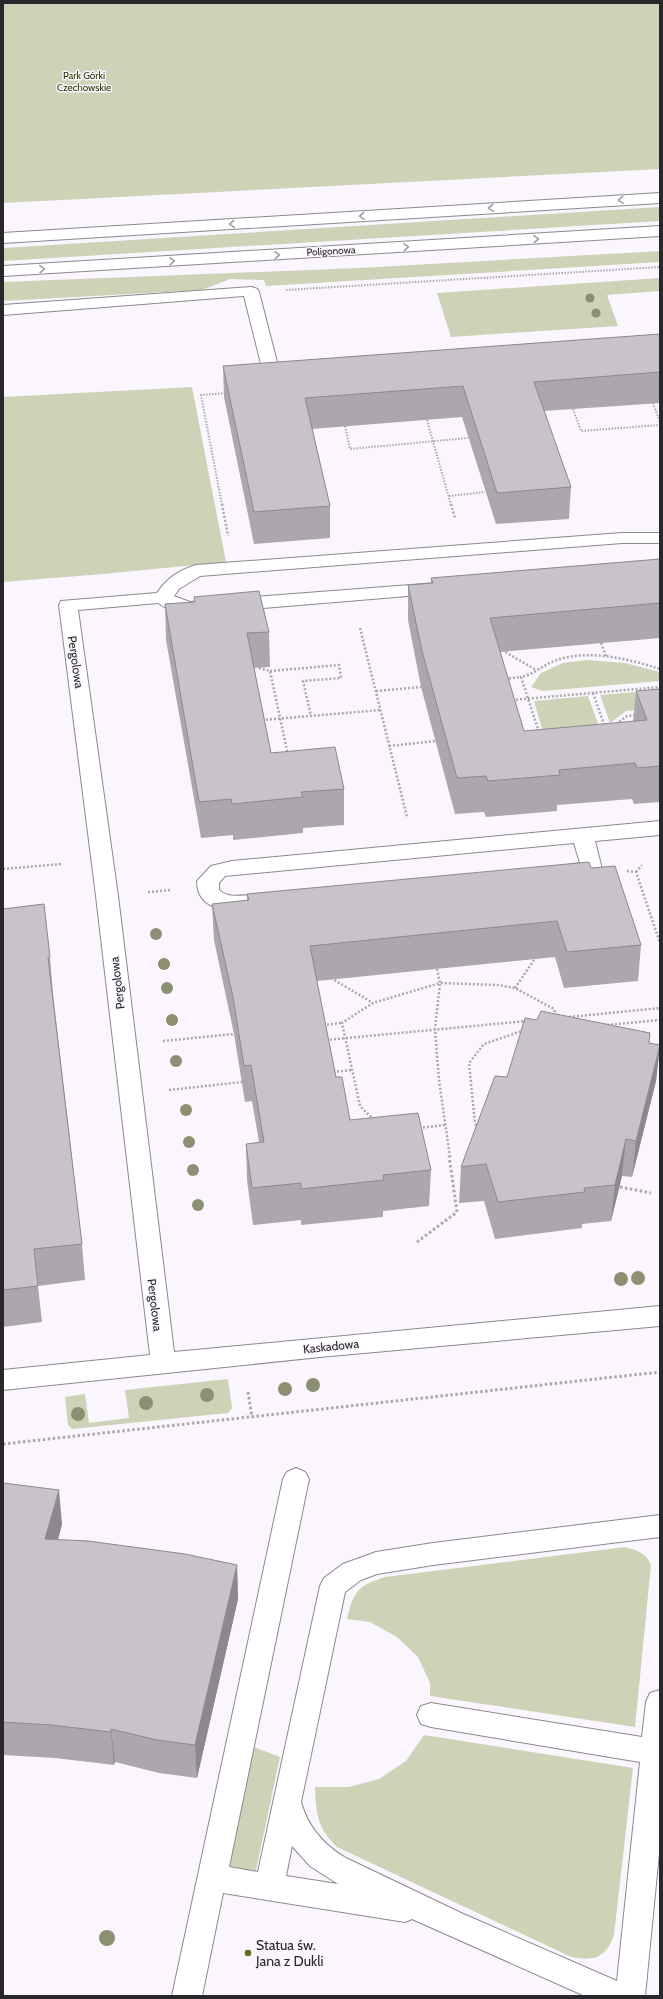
<svg xmlns="http://www.w3.org/2000/svg" width="663" height="1999" viewBox="0 0 663 1999" font-family="Cabin,sans-serif">
<rect width="100%" height="100%" fill="#fbf6fe"/>
<path fill="#ccd3b6" d="M 3,3 L 660,3 L 660,169 L 3,203 Z
M 660,207 L 660,221 L 3,261 L 3,248 Z
M 660,251 L 660,262 L 266,286 L 264,280 L 230,279 L 202,290 L 3,301 L 3,282 L 359,268 Z
M 660,278 L 660,291 L 607,295 L 618,326 L 451,337 L 437,293 Z
M 192,387 L 226,562 L 103,574 L 3,582 L 3,397 Z
M 587,660 L 625,663 L 660,672 L 660,681 L 543,691 L 531,687 L 541,673 L 563,663 Z
M 635,692 L 640,704 L 660,708 L 626,711 L 610,723 L 600,695 Z
M 588,696 L 600,729 L 562,739 L 542,729 L 534,701 Z
M 228,1379 L 232,1408 L 228,1413 L 72,1429 L 68,1425 L 65,1397 L 85,1394 L 89,1423 L 129,1418 L 125,1390 Z
M 625,1547 C 637,1550 646,1553 651,1565 L 635,1727 L 430,1696 L 430,1683 L 418,1657 L 397,1637 L 370,1622 L 347,1619 C 354,1590 358,1586 385,1577 Z
M 424,1735 L 633,1768 L 614,1935 C 606,1959 592,1962 569,1956 L 337,1847 C 317,1828 316,1813 315,1787 L 349,1787 L 379,1779 L 406,1761 Z
M 246,1744 L 280,1757 L 255,1875 L 221,1869 Z"/>
<g fill="none" stroke-linecap="round" stroke-linejoin="round">
<g stroke="#8d8790" stroke-width="2">
<path id="service" d="M 251,287 L 257,289 L 259,292 L 279,370 L 292,371 L 294,375 L 292,379 L 272,381 L 266,380 L 264,376 L 243,292 L 245,289 Z
M 437,583 L 444,585 L 446,589 L 444,593 L 190,614 C 178,612 161,609 154,598 L 156,594 L 163,592 L 190,602 Z
M 660,821 L 660,835 L 595,841 L 602,869 L 599,874 C 586,877 570,881 557,877 L 554,872 L 557,867 L 580,863 L 574,843 L 225,876 L 219,883 L 219,890 C 231,901 248,892 262,896 L 266,901 L 262,906 C 239,913 197,915 197,881 L 211,866 L 232,861 Z"/>
</g>
<g stroke="#8d8790" stroke-width="2">
<path id="pedestrian" d="M 296,1468 L 305,1472 L 309,1479 L 229,1867 L 258,1872 L 320,1586 L 324,1578 L 343,1564 L 376,1552 L 433,1543 L 660,1515 L 660,1537 L 433,1565 L 377,1574 L 361,1580 L 345,1592 L 301,1802 C 308,1827 324,1845 346,1858 L 461,1913 L 617,1981 L 640,1762 L 431,1727 L 421,1724 L 417,1715 L 421,1706 L 431,1703 L 642,1737 L 646,1702 L 650,1693 L 660,1690 L 660,1843 L 645,1996 L 585,1996 L 412,1919 L 405,1922 L 223,1893 L 202,1996 L 172,1996 L 283,1479 L 287,1472 ZM 292,1846 L 310,1866 L 338,1884 L 286,1876 Z"/>
</g>
<g stroke="#8d8790" stroke-width="2">
<path id="minor" d="M 251,287 L 257,289 L 259,292 L 257,295 L 3,315 L 3,305 Z
M 622,533 L 660,533 L 660,543 L 622,543 L 200,576 L 179,589 L 170,602 L 78,610 L 118,896 L 174,1352 L 660,1306 L 660,1326 L 320,1357 L 3,1390 L 3,1370 L 150,1355 L 96,896 L 59,605 L 61,601 L 157,593 C 166,579 179,570 196,565 Z"/>
</g>
<g stroke="#8d8790" stroke-width="2">
<path id="secondary" d="M 660,193 L 660,203 L 3,243 L 3,233 Z
M 660,226 L 660,236 L 3,276 L 3,266 Z"/>
</g>
<path stroke="#aba7ad" stroke-width="2" stroke-dasharray="1.5 1.5" stroke-linecap="butt" d="M 286,290 L 660,267
M 653,403 L 660,422
M 573,409 L 581,431 L 660,425
M 427,420 L 451,505
M 345,426 L 350,449 L 468,438
M 449,496 L 485,492
M 222,505 L 201,395 L 226,393"/>
<path stroke="#aba7ad" stroke-width="2.5" stroke-dasharray="2 2" stroke-linecap="butt" d="M 222,504 L 228,536
M 451,504 L 455,518
M 360,628 L 407,817
M 601,643 L 607,658
M 502,650 L 536,670
M 259,668 L 270,671 L 288,755
M 270,671 L 339,665 L 341,678 L 303,681 L 311,716
M 505,679 L 521,677
M 376,691 L 421,687
M 593,693 L 605,727
M 512,700 L 660,687
M 262,720 L 381,710
M 616,724 L 627,716 L 636,715
M 539,732 L 521,677 C 535,674 544,664 557,660 C 589,649 629,659 660,669
M 389,746 L 436,741
M 3,869 L 62,864
M 627,871 L 636,872 L 660,943
M 636,872 L 642,865
M 148,892 L 171,890
M 331,978 L 373,1003
M 515,988 L 536,957
M 569,1017 L 660,1008
M 323,1025 L 342,1023
M 607,1025 L 660,1020
M 326,1040 L 526,1021
M 163,1041 L 234,1034
M 333,1072 L 352,1070
M 169,1090 L 242,1082
M 374,1120 L 360,1106 L 342,1023 L 373,1003 L 440,983 L 437,969
M 419,1128 L 446,1125
M 478,1129 L 475,1123 L 469,1063 L 484,1044 L 522,1031
M 450,1157 L 439,1080 L 435,1029 L 440,983 L 498,985 L 515,988 L 554,1009 L 557,1017"/>
<path stroke="#aba7ad" stroke-width="3" stroke-dasharray="2.5 2.5" stroke-linecap="butt" d="M 620,1187 L 651,1193
M 417,1242 L 457,1212 L 449,1156
M 248,1392 L 252,1417
M 3,1444 L 660,1372"/>
<use href="#service" fill="#fff" fill-rule="evenodd"/>
<use href="#pedestrian" fill="#fff" fill-rule="evenodd"/>
<use href="#minor" fill="#fff" fill-rule="evenodd"/>
<use href="#secondary" fill="#fff" fill-rule="evenodd"/>
</g>
<g fill="#8c8f72">
<circle cx="590" cy="298" r="4.5"/>
<circle cx="596" cy="313" r="4.5"/>
<circle cx="156" cy="934" r="6"/>
<circle cx="164" cy="964" r="6"/>
<circle cx="167" cy="988" r="6"/>
<circle cx="172" cy="1020" r="6"/>
<circle cx="176" cy="1061" r="6"/>
<circle cx="186" cy="1110" r="6"/>
<circle cx="189" cy="1142" r="6"/>
<circle cx="193" cy="1170" r="6"/>
<circle cx="198" cy="1205" r="6"/>
<circle cx="638" cy="1278" r="7"/>
<circle cx="621" cy="1279" r="7"/>
<circle cx="313" cy="1385" r="7"/>
<circle cx="285" cy="1389" r="7"/>
<circle cx="207" cy="1395" r="7"/>
<circle cx="146" cy="1403" r="7"/>
<circle cx="78" cy="1414" r="7"/>
<circle cx="107" cy="1938" r="8"/>
</g>
<path fill="#aca7af" d="M 660,334 L 660,403 L 544,411 L 571,487 L 569,519 L 496,524 L 462,417 L 312,429 L 330,506 L 330,538 L 254,544 L 224,397 L 223,366 Z
M 660,559 L 660,638 L 500,652 L 524,731 L 633,722 L 636,691 L 660,689 L 660,802 L 634,804 L 632,799 L 557,805 L 557,811 L 486,817 L 484,812 L 455,814 L 421,687 L 408,620 L 408,585 L 431,583 L 431,578 Z
M 194,597 L 269,632 L 270,667 L 254,668 L 271,753 L 344,789 L 344,825 L 303,828 L 303,833 L 233,840 L 233,835 L 201,838 L 166,640 L 165,604 L 194,602 Z
M 591,868 L 641,945 L 638,981 L 564,988 L 555,957 L 317,981 L 336,1077 L 350,1120 L 431,1170 L 429,1206 L 383,1211 L 383,1217 L 301,1225 L 301,1220 L 253,1225 L 247,1180 L 246,1144 L 259,1142 L 252,1101 L 245,1102 L 234,1034 L 214,940 L 212,904 L 247,901 L 247,894 Z
M 3,909 L 50,957 L 53,994 L 82,1244 L 85,1280 L 38,1286 L 42,1322 L 3,1327 Z
M 537,1020 L 650,1033 L 649,1043 L 660,1045 L 656,1081 L 632,1177 L 622,1176 L 611,1221 L 582,1224 L 582,1228 L 495,1239 L 484,1201 L 459,1203 L 461,1167 L 507,1077 Z
M 3,1483 L 62,1524 L 58,1540 L 237,1565 L 238,1599 L 197,1778 L 159,1773 L 115,1762 L 114,1765 L 55,1758 L 3,1755 Z"/>
<path fill="#8c888e" d="M 660,1045 L 656,1081 L 632,1177 L 636,1141 Z
M 626,1139 L 622,1176 L 611,1221 L 615,1185 Z
M 59,1490 L 62,1524 L 49,1573 L 45,1539 Z
M 237,1565 L 238,1599 L 197,1778 L 195,1745 Z
M 111,1729 L 115,1762 L 114,1765 L 111,1732 Z"/>
<path fill="#c8c2cb" stroke="#8c888e" d="M 660,334 L 660,372 L 534,382 L 571,487 L 497,493 L 463,386 L 305,398 L 330,506 L 254,512 L 223,366 Z
M 660,559 L 660,603 L 490,618 L 524,731 L 647,720 L 636,691 L 660,689 L 660,766 L 637,768 L 635,763 L 559,770 L 560,775 L 488,781 L 486,776 L 457,778 L 422,651 L 408,585 L 433,583 L 431,578 Z
M 259,591 L 269,632 L 247,633 L 271,753 L 335,747 L 344,789 L 301,792 L 303,797 L 232,804 L 231,799 L 199,802 L 165,604 L 195,602 L 194,597 Z
M 589,862 L 591,868 L 615,866 L 641,945 L 567,952 L 557,921 L 310,946 L 336,1077 L 342,1077 L 350,1120 L 418,1113 L 431,1170 L 383,1175 L 384,1180 L 301,1189 L 301,1183 L 252,1188 L 246,1144 L 264,1142 L 251,1065 L 244,1066 L 233,997 L 212,904 L 249,900 L 247,894 Z
M 44,904 L 50,957 L 48,958 L 82,1244 L 34,1249 L 38,1286 L 3,1290 L 3,909 Z
M 541,1011 L 650,1033 L 649,1043 L 660,1045 L 636,1141 L 626,1139 L 615,1185 L 584,1188 L 585,1192 L 498,1202 L 486,1164 L 461,1167 L 495,1076 L 507,1077 L 525,1018 L 537,1020 Z
M 3,1483 L 59,1490 L 45,1539 L 88,1541 L 185,1554 L 237,1565 L 195,1745 L 157,1740 L 111,1729 L 111,1732 L 51,1725 L 3,1722 Z"/>
<defs><path id="oneway-chevron" d="M-2-3.5L2.5 0L-2 3.5" fill="none" stroke-width="1.6" stroke-linecap="round" stroke-linejoin="round"/></defs>
<g stroke="#9f9ea0">
<use href="#oneway-chevron" transform="translate(621 200) rotate(176)"/>
<use href="#oneway-chevron" transform="translate(491 208) rotate(176)"/>
<use href="#oneway-chevron" transform="translate(362 216) rotate(176)"/>
<use href="#oneway-chevron" transform="translate(232 224) rotate(177)"/>
<use href="#oneway-chevron" transform="translate(536 239) rotate(-3)"/>
<use href="#oneway-chevron" transform="translate(406 247) rotate(-3)"/>
<use href="#oneway-chevron" transform="translate(277 255) rotate(-3)"/>
<use href="#oneway-chevron" transform="translate(172 261) rotate(-4)"/>
<use href="#oneway-chevron" transform="translate(42 269) rotate(-4)"/>
</g>
<circle fill="#606e19" stroke="#fbf6fe" stroke-width="1.5" cx="248" cy="1953" r="4"/>
<g text-anchor="middle" dominant-baseline="central" stroke-width="3" stroke-linejoin="round" paint-order="stroke">
<g font-size="10" fill="#313a00" stroke="#fbf6fe">
<text x="84" y="75">Park Górki<tspan x="84" dy="12">Czechowskie</tspan></text>
</g>
<g font-size="10" fill="#29272b" stroke="#fbf6fe">
<text transform="translate(331 251) rotate(-3)">Poligonowa</text>
</g>
<g font-size="12" fill="#29272b" stroke="#fbf6fe">
<text transform="translate(76 662) rotate(82)">Pergolowa</text>
<text transform="translate(117 983) rotate(-97)">Pergolowa</text>
<text transform="translate(155 1305) rotate(83)">Pergolowa</text>
<text transform="translate(331 1346) rotate(-6)">Kaskadowa</text>
</g>
<g font-size="14" fill="#29272b" stroke="#fbf6fe" text-anchor="start">
<text x="256" y="1945">Statua św.<tspan x="256" dy="16">Jana z Dukli</tspan></text>
</g>
</g>
<rect width="663" height="1999" fill="none" stroke="#29272b" stroke-width="8"/>
</svg>
